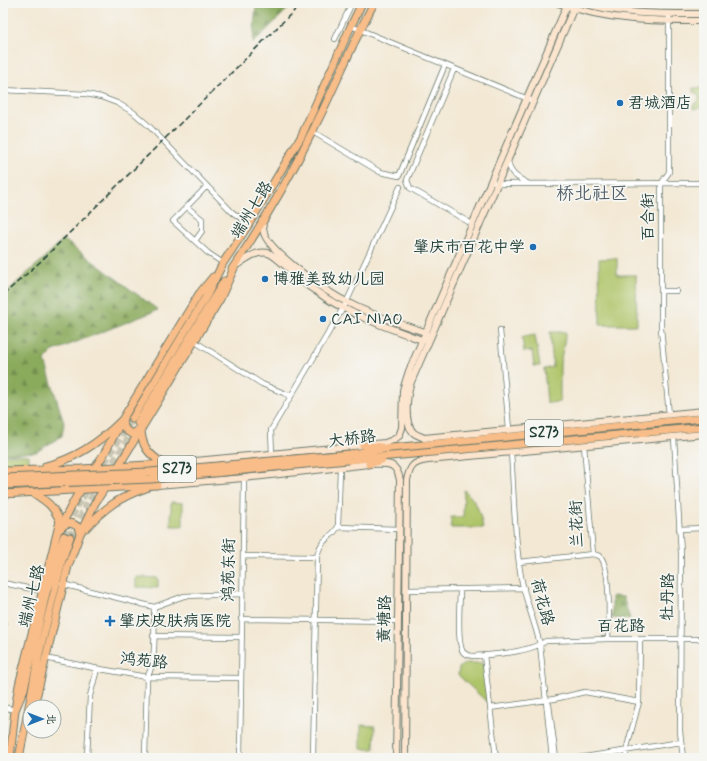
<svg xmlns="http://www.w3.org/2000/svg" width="707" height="761" viewBox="0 0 707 761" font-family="Mynerve,'LXGW WenKai TC',sans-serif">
<defs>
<pattern id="forest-firs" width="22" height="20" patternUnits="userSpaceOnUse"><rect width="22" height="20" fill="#8aaa5c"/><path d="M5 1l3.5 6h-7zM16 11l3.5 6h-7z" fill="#708c4d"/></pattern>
</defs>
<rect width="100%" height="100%" fill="#f6f6f2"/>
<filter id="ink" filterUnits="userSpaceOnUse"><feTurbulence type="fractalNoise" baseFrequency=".025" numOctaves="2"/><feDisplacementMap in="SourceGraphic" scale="8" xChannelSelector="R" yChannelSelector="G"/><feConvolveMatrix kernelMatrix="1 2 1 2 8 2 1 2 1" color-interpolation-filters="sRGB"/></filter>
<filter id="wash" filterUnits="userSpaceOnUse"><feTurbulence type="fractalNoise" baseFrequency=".012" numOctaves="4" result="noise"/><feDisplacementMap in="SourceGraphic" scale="16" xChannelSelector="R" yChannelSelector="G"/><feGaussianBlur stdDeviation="0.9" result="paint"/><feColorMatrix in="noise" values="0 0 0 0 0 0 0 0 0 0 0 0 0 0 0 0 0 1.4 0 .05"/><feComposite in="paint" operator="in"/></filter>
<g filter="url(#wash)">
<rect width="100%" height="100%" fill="#f3e8d4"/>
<path fill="#aec468" stroke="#66804e" d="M 693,88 L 703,88 L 703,108 L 693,109 L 693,105 L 697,103 L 699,99 L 698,94 L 693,92 Z
M 617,258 L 617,275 L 636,275 L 637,325 L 600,325 L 599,259 Z
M 550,332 L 566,332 L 560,364 L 560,402 L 547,403 L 544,369 L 553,367 Z
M 535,335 L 540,366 L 534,366 L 532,351 L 524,352 L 522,337 Z
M 3,455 L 29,455 L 29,463 L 3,464 Z
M 464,490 C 477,501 480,512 483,528 L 451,528 L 451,517 L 463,517 Z
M 171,502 L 183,503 L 183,526 L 171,526 Z
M 136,577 L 158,578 L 158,588 L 136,587 Z
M 465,663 L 483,663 L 488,703 L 458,675 L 459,668 Z
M 361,725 L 375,726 L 374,749 L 361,749 Z"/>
<path fill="url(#forest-firs)" stroke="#547448" d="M 256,3 L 294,3 L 253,43 Z
M 63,239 L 158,310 L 51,352 L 45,361 L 64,423 L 62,436 L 36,452 L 3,454 L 3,295 L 40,262 Z
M 612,596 L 623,597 L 630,619 L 612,618 Z"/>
</g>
<g filter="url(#ink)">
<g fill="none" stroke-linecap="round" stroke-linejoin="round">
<path stroke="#c9c6b4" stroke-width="7" stroke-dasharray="7 3.5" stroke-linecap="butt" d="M 108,471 L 138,423
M 64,536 L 77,506 L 132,419
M 70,537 L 88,503 L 99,485"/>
<g stroke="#69796c" stroke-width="6">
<path id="street" d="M 351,26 L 533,101
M 335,39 L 352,3
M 454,69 L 407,180 L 410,188 L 472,224
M 3,90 L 86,94 L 101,97 L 117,103 L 133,112 L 149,126 L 232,212 L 249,224
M 313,132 L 380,172 L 399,176 L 445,65
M 508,160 C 509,173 516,177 527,183
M 491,181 L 497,184 L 704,183
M 207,186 L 173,221 L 208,253 L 223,263
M 187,207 L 202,219 L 202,231 L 195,241
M 661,291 L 676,291
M 500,330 L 509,429
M 194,341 L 262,384 L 291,396
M 669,415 L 661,328 L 661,184 L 669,172 L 669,14
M 674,437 L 681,553 L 680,731 L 683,758
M 584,445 L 593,554
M 511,452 C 514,494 514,536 521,577 C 525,600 535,622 540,645 L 552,758
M 272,454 L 271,430 L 346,303 L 400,187
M 338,527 L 399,529
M 679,529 L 704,528
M 243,556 L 317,557
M 519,562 L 593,554 L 600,556 C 611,568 609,622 608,639
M 3,583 L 42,591
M 62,584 L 154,607 L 184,596 L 242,594
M 406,590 L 524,588
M 460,590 C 460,602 456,646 464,653 C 467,655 470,656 473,656 C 494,655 529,652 546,641 L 608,639 L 704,639
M 241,619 L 398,621
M 3,623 L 4,624 L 3,628
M 153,636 L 241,637
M 484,655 L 496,758
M 45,658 L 94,668 L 147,677 L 241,678
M 546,700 L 549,705 L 556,758
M 3,707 L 15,710
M 490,708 L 554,699 L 585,692 L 639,702
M 87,758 L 90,696 L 97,669
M 145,758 L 147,677 C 157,663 154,625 154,607
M 240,758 L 244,478
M 313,758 L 317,557 C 321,537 330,540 338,527 L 340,469
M 578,758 L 681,742
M 626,758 L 626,751 L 639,702 L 640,639"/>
</g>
<g stroke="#69796c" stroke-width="8">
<path id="secondary" d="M 558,3 C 609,21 651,21 704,21
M 576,3 L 411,382 C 407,394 403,422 413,432 C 415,435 421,436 424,438 L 704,411
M 582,3 C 622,15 663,14 704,14
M 262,221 C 263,225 263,230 264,233 C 268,245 285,259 295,267 C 337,303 374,316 425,332 L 427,335
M 235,266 C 245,260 256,250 268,253 C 276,255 296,276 303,282 C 311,288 319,293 326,298 C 356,317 389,328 422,340 L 425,339
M 164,464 L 385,443 L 393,440 L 399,436 L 402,428 L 403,390 L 409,371 L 568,3
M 157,485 L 244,478 L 369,464 C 386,464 396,460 400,480 L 396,758
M 405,758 L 407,480 C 410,466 413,462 428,460 L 704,434"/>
</g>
<g stroke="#69796c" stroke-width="9">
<path id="primary" d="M 232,269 C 262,225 289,179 312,132 C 334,90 351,45 374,3
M 132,419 L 207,295 L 223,263 L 249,224 L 301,137 L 351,26 L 362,3
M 138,423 L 224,281
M 141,428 C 141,446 149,455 164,464
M 363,445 L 381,447
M 350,454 L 391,448 L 704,418
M 348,460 L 704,427
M 369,464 L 382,460
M 46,466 C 76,459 100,442 122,420 C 124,427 125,432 133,434 L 138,430
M 3,471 L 81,469 L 164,464
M 3,494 L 157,485
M 61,528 C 67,522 71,522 78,527 L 80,534
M 86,528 C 104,508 120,497 146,488
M 59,530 L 75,499 L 104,454 L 122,420 L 199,294 L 213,277
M 32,707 L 37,694 L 68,566 L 80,534 L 95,503 L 118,467 L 220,299 L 235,266
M 15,710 L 19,685 L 60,521 C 52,504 47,502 32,492
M 10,758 L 15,710 L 24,689 L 46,593 L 64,536
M 19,758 L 39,654 L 62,560 L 70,537"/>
</g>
<use href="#street" stroke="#fff" stroke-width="4.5"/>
<use href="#secondary" stroke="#fce5cf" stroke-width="6"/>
<use href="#primary" stroke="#f8bd88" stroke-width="7"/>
<path stroke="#1f3d34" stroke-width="1.5" stroke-dasharray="6 3" stroke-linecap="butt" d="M 3,295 L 40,262 L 302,3"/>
<g stroke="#69796c" stroke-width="9" stroke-linecap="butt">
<path id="primary-bridge" d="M 3,478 L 150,472 L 350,454
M 3,485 L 151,479 L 348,460"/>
</g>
<use href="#primary-bridge" stroke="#f8bd88" stroke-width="7"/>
</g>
</g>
<g fill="#1f6fb2" stroke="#f6f6f2" stroke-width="1.5">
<circle cx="620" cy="103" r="4"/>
<circle cx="533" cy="247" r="4"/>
<circle cx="265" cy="279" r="4"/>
<circle cx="323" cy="319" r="4"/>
<path d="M108 615h4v4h4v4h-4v4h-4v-4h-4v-4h4z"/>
</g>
<g text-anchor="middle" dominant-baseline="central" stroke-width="3.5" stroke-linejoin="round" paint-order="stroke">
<g fill="#f6f6f2" stroke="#60746d" stroke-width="1">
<rect x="525" y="420" width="38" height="26" rx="3"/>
<rect x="158" y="456" width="38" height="26" rx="3"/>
</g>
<g font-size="15" font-weight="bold" fill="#1f3d34">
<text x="544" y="433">S273</text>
<text x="177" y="469">S273</text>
</g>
<g font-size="16" fill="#1f3d34" stroke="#f6f6f2" text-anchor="start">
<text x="628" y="103">君城酒店</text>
<text x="525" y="247" text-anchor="end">肇庆市百花中学</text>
<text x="273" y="279">博雅美致幼儿园</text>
<text x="331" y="319">CAI NIAO</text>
<text x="119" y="621">肇庆皮肤病医院</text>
</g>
<g font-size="16" fill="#1f3d34" stroke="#f6f6f2">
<text transform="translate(252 210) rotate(-58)">端州七路</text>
<text transform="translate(648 217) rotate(-90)">百合街</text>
<text transform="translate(352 439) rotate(-7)">大桥路</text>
<text transform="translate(577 524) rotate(-92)">兰花街</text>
<text transform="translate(229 570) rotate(-89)">鸿苑东街</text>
<text transform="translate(32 596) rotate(-76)">端州七路</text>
<text transform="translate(668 597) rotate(-89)">牡丹路</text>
<text transform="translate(542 602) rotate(75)">荷花路</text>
<text transform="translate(385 619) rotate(-89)">黄塘路</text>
<text x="621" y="626">百花路</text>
<text transform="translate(144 661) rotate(6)">鸿苑路</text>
</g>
<g font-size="18" fill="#546069" stroke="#f6f6f2">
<text x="592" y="194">桥北社区</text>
</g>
</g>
<rect width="707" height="761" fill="none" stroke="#f6f6f2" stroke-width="16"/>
<g transform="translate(42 719) rotate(90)"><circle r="19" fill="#f6f6f2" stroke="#a0aca6"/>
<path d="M0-3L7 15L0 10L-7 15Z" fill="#1f6fb2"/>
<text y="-6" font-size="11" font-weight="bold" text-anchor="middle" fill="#1f3d34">北</text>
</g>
</svg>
